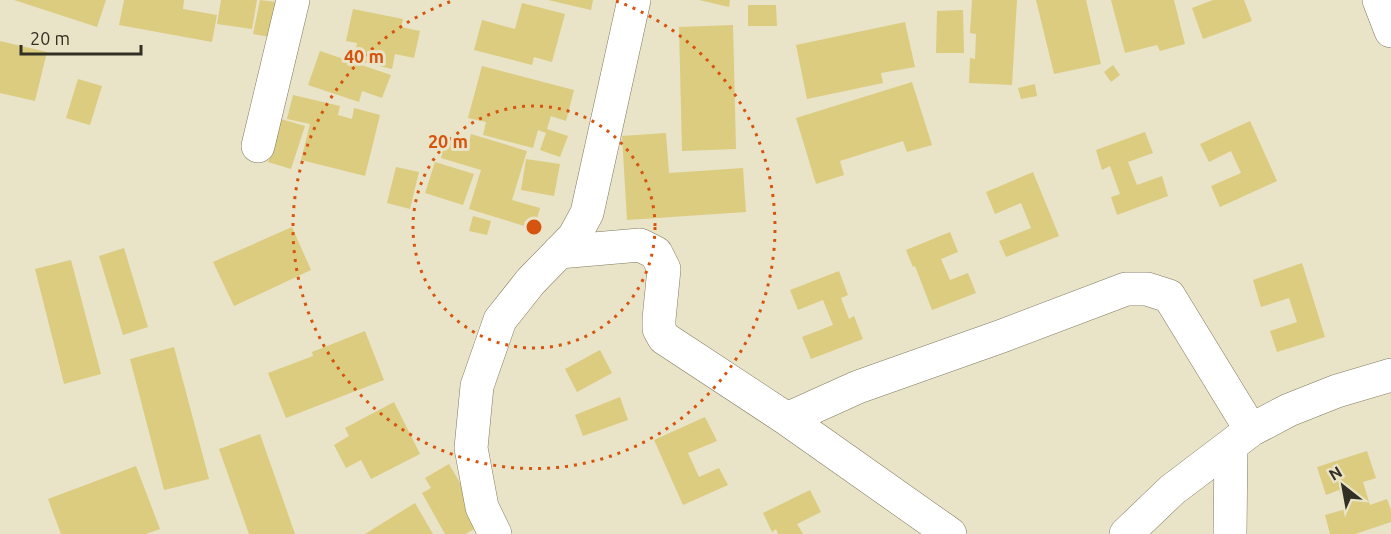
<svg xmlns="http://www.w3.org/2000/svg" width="1391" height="534" viewBox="0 0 1391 534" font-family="Ubuntu,sans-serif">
<rect width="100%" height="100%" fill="#e9e3c7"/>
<path fill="#dccc80" d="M 14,0 L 106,0 L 97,27 Z
M 124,0 L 184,0 L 183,9 L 217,15 L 212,42 L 119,25 Z
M 221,0 L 257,0 L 252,29 L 217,24 Z
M 260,0 L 276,2 L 270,37 L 253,34 Z
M 548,0 L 593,0 L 591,10 Z
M 699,0 L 730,0 L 729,7 Z
M 972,0 L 1017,0 L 1012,85 L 969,83 L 970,58 L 975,59 L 976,34 L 970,33 Z
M 1036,0 L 1086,0 L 1101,64 L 1054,74 Z
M 1111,0 L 1174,0 L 1185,44 L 1160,51 L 1157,45 L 1125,53 Z
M 1213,0 L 1244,0 L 1252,21 L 1203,39 L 1192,8 Z
M 522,3 L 565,14 L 552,62 L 534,57 L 532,65 L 474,50 L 482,20 L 515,29 Z
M 748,5 L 776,5 L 777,26 L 748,26 Z
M 353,9 L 403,19 L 401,27 L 420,31 L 414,58 L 395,54 L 392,69 L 354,60 L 357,43 L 346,41 Z
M 963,10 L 964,53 L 936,53 L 937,11 Z
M 905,22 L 915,67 L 881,73 L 883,83 L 807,99 L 796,45 Z
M 733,25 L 736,149 L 682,151 L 679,27 Z
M 0,41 L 47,52 L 35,101 L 0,93 Z
M 320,51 L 391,75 L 382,98 L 362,91 L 359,102 L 308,85 Z
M 1113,65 L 1120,75 L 1111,82 L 1104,72 Z
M 482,66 L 574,90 L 566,121 L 551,116 L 547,129 L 568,136 L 560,157 L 540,150 L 546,133 L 538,130 L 533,148 L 483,135 L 486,122 L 468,118 Z
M 78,79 L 102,86 L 90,125 L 66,118 Z
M 912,82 L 932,145 L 907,152 L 903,141 L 840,161 L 844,175 L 816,184 L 796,118 Z
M 1035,84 L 1037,96 L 1021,99 L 1018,88 Z
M 293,95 L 340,106 L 338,115 L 352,119 L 354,108 L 380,115 L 365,176 L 301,160 L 310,124 L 287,119 Z
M 281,119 L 305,126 L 291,169 L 268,162 Z
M 1250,121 L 1277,181 L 1220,207 L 1211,186 L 1241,173 L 1231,151 L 1209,162 L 1200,144 Z
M 1145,132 L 1153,153 L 1128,162 L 1137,185 L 1162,176 L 1168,196 L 1117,215 L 1111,197 L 1120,194 L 1110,166 L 1102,170 L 1096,150 Z
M 666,133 L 669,173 L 743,168 L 746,212 L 627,220 L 622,136 Z
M 471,134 L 527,151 L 512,200 L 540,208 L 534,229 L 469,209 L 481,170 L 441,158 L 447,136 L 469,142 Z
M 526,159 L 560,164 L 554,196 L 521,190 Z
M 435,162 L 474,174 L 463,205 L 425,193 Z
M 396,167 L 419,172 L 410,209 L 387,203 Z
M 1033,172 L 1059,236 L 1006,257 L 999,241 L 1031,228 L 1021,203 L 995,214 L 986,192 Z
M 473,216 L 491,221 L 487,235 L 469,231 Z
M 292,227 L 311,270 L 234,306 L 213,262 Z
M 950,232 L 958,252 L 941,259 L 950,280 L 968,273 L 976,293 L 932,310 L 915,266 L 913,267 L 906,250 Z
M 124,248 L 148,327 L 123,335 L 99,256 Z
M 71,260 L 101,374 L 64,384 L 35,269 Z
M 1302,263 L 1325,337 L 1277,352 L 1270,331 L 1297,322 L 1289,298 L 1261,307 L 1253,280 Z
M 839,271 L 848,295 L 841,298 L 849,319 L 854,316 L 863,339 L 811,359 L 802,337 L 833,325 L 823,300 L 798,310 L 790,290 Z
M 365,331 L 384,380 L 286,418 L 268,373 L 313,356 L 312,352 Z
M 174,347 L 209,479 L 164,490 L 130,359 Z
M 600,350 L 612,373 L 577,392 L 565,369 Z
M 620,397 L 628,420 L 583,436 L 575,415 Z
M 394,402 L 420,454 L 371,479 L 361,460 L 346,468 L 334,445 L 349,436 L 345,428 Z
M 705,417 L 717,441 L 688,453 L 699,477 L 719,468 L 728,485 L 683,505 L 654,440 Z
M 260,434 L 295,534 L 249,534 L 219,449 Z
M 1367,451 L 1376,478 L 1363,482 L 1370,505 L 1387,499 L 1391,510 L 1391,522 L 1355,534 L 1330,534 L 1325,515 L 1346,509 L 1339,490 L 1326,495 L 1317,467 Z
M 449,464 L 484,524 L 465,534 L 445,534 L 422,493 L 431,488 L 425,478 Z
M 136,466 L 160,529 L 146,534 L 61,534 L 48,499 Z
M 810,490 L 821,512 L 797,524 L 803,534 L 778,534 L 776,529 L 772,532 L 763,513 Z
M 415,503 L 433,534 L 365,534 Z"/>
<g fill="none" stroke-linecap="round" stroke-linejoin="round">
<g stroke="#807a61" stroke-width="34">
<path id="street" d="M 258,146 L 293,0
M 559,252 L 640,245 L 656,253 L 664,269 L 659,319 L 659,329 L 664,338 L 787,419 L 950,534
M 787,419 L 858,387 L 1002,336 L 1126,289 L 1147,289 L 1169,296 L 1251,430
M 495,534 L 482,507 L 471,448 L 477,386 L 500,320 L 531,281 L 574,237 L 587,213 L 634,0
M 1126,534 L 1172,490 L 1251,430 L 1289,410 L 1337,391 L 1391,375
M 1230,534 L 1231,446"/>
</g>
<g stroke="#807a61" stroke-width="34">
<path id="secondary" d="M 1379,0 L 1391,31"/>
</g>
<use href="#street" stroke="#fff" stroke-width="33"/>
<use href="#secondary" stroke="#fff" stroke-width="33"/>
</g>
<g fill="none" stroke="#d6550e" stroke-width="3" stroke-dasharray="3 6">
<circle cx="534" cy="227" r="121"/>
<path d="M616 1A241 241 0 1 1 452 1"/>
</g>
<circle cx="534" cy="227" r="9" fill="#d6550e" stroke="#e9e3c7" stroke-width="3"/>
<g font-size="18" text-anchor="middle" font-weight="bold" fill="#d6550e" stroke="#e9e3c7" stroke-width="6" stroke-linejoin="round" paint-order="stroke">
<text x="364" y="63">40 m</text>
<text x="448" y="148">20 m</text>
</g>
<g transform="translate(1343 486) rotate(329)" stroke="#e9e3c7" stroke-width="4.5" paint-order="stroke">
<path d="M0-4.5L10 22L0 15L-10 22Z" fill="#323025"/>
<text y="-9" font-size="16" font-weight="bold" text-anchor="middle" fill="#323025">N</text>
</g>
<path d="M21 45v9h120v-9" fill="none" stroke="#323025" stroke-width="3"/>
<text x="30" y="45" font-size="18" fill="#323025" stroke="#e9e3c7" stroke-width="4.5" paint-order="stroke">20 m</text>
</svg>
